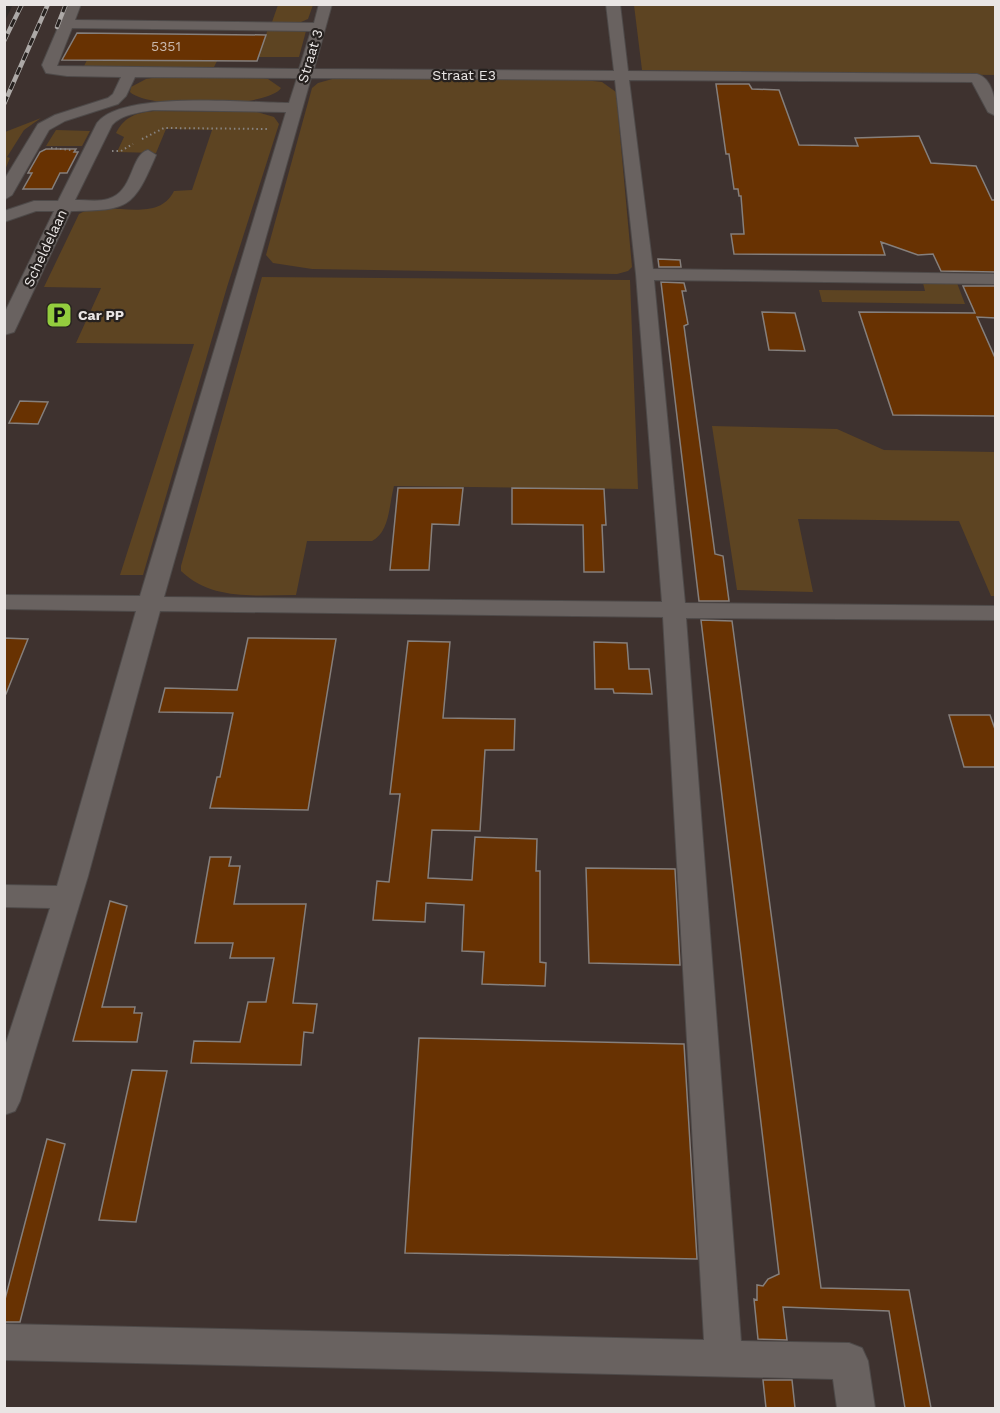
<svg xmlns="http://www.w3.org/2000/svg" width="1000" height="1413" viewBox="0 0 1000 1413" font-family="'Work Sans',sans-serif">
<rect width="100%" height="100%" fill="#302b29"/>
<path fill="#3e322f" d="M 13,4 L 995,5 L 995,1408 L 5,1408 L 4,23 Z"/>
<path fill="#5d4422" d="M 278,5 L 278,4 L 313,5 L 308,19 L 301,22 L 272,22 Z
M 634,5 L 995,5 L 995,75 L 642,70 Z
M 268,29 L 299,29 L 306,31 L 299,57 L 258,57 Z
M 87,60 L 217,61 L 214,67 L 206,71 L 84,66 Z
M 158,77 L 257,77 L 268,79 L 281,88 C 267,109 146,109 130,92 L 131,87 L 146,79 Z
M 336,78 L 584,80 L 602,82 L 616,92 L 632,267 L 628,271 L 617,274 L 312,269 L 273,263 L 266,255 L 312,88 L 318,83 Z
M 154,111 L 257,112 L 274,117 L 279,124 L 227,287 L 143,575 L 120,575 L 194,344 L 76,343 L 101,288 L 44,287 L 79,214 C 106,198 157,226 174,191 L 192,190 L 212,130 L 166,129 L 156,153 L 117,152 L 124,137 L 116,133 C 125,116 136,113 154,111 Z
M 41,118 L 24,130 L 7,157 L 10,158 L 5,170 L 5,132 Z
M 56,130 L 90,131 L 82,146 L 46,146 Z
M 262,277 L 630,280 L 638,489 L 394,486 C 389,504 390,532 372,541 L 307,541 L 296,595 C 256,595 212,601 181,571 L 181,566 Z
M 923,283 L 957,283 L 965,304 L 822,302 L 819,290 L 925,291 Z
M 712,426 L 837,429 L 884,450 L 995,452 L 995,596 L 991,596 L 959,521 L 798,519 L 813,592 L 737,590 Z"/>
<path fill="#683202" stroke="#857f7c" stroke-width="1.5" d="M 77,33 L 266,35 L 257,61 L 62,60 Z
M 716,84 L 749,84 L 752,89 L 779,90 L 799,145 L 858,146 L 855,138 L 919,136 L 931,163 L 976,166 L 992,200 L 996,200 L 996,272 L 941,271 L 933,254 L 918,255 L 881,242 L 885,255 L 734,254 L 731,234 L 744,234 L 741,196 L 739,196 L 738,189 L 734,189 L 729,154 L 726,154 Z
M 46,149 L 76,149 L 74,152 L 78,152 L 67,173 L 60,173 L 52,189 L 23,189 L 32,173 L 28,173 L 40,152 Z
M 658,259 L 680,260 L 681,267 L 659,267 Z
M 661,282 L 684,283 L 686,291 L 682,291 L 688,324 L 684,326 L 715,554 L 723,556 L 729,601 L 699,601 Z
M 963,286 L 996,286 L 996,318 L 977,317 L 996,360 L 996,416 L 893,415 L 859,312 L 975,313 Z
M 762,312 L 795,313 L 805,351 L 769,350 Z
M 20,401 L 48,402 L 38,424 L 9,423 Z
M 398,488 L 463,488 L 459,525 L 432,524 L 429,570 L 390,570 Z
M 512,488 L 604,489 L 606,525 L 602,525 L 604,572 L 584,572 L 583,525 L 512,524 Z
M 701,620 L 732,621 L 821,1288 L 909,1290 L 931,1408 L 905,1408 L 889,1311 L 783,1307 L 787,1340 L 758,1339 L 754,1299 L 757,1300 L 757,1285 L 763,1286 L 768,1279 L 779,1274 Z
M 4,638 L 28,639 L 6,694 L 4,694 Z
M 248,638 L 336,639 L 308,810 L 210,808 L 217,777 L 220,777 L 233,713 L 159,712 L 165,688 L 237,690 Z
M 408,641 L 450,642 L 443,718 L 515,719 L 514,750 L 485,750 L 480,831 L 432,830 L 428,878 L 472,880 L 475,837 L 537,839 L 536,871 L 540,871 L 540,962 L 546,963 L 545,986 L 482,984 L 484,952 L 462,951 L 464,905 L 426,903 L 425,922 L 373,920 L 377,881 L 389,882 L 400,794 L 390,794 Z
M 594,642 L 627,643 L 629,669 L 649,669 L 652,694 L 614,693 L 613,689 L 595,689 Z
M 949,715 L 990,715 L 996,732 L 996,767 L 964,767 Z
M 210,857 L 231,857 L 229,866 L 240,866 L 234,904 L 306,904 L 293,1003 L 317,1004 L 313,1033 L 304,1032 L 301,1065 L 191,1063 L 194,1041 L 240,1042 L 248,1002 L 266,1002 L 274,958 L 230,958 L 233,943 L 195,943 Z
M 586,868 L 675,869 L 680,965 L 589,963 Z
M 110,901 L 127,906 L 102,1007 L 135,1007 L 134,1013 L 142,1013 L 137,1042 L 73,1041 Z
M 419,1038 L 684,1044 L 697,1259 L 405,1253 Z
M 132,1070 L 167,1071 L 136,1222 L 99,1220 Z
M 47,1139 L 65,1144 L 20,1322 L 4,1322 L 4,1303 Z
M 763,1380 L 792,1380 L 795,1408 L 766,1408 Z"/>
<g fill="none" stroke-linecap="round" stroke-linejoin="round">
<g stroke="#4e4a49" stroke-width="2">
<path id="minor" d="M 68,4 L 81,4 L 75,20 L 314,23 L 319,4 L 332,4 L 314,69 L 614,71 L 606,4 L 620,4 L 628,71 L 977,74 C 993,78 996,103 996,116 L 988,112 L 972,82 L 629,80 L 653,269 L 996,274 L 996,284 L 654,280 L 685,603 L 996,606 L 996,620 L 686,618 L 741,1341 L 849,1343 L 862,1348 L 868,1361 L 875,1408 L 837,1408 L 833,1379 L 4,1360 L 4,1324 L 704,1340 L 663,617 L 160,611 L 88,876 L 20,1101 L 15,1111 L 4,1115 L 4,1049 L 50,908 L 4,907 L 4,885 L 57,886 L 136,611 L 4,609 L 4,595 L 140,596 L 286,112 L 153,110 C 138,113 122,114 112,125 L 75,200 C 86,200 98,202 108,199 C 134,192 130,155 148,150 L 156,155 C 133,209 128,210 71,211 L 16,328 L 14,332 L 4,335 L 4,314 L 54,211 L 36,211 L 4,222 L 4,211 L 34,201 L 58,201 L 97,123 C 122,90 248,103 289,103 L 297,78 L 135,77 L 126,96 L 118,104 L 65,121 L 49,130 L 12,195 L 4,200 L 4,180 L 38,124 L 55,115 L 108,98 L 113,94 L 121,77 L 67,76 L 46,73 L 42,65 ZM 72,28 L 311,31 L 299,69 L 57,66 ZM 311,78 L 615,80 L 636,274 L 662,602 L 164,597 Z"/>
</g>
<path stroke="#888482" stroke-width="2" stroke-dasharray="1.5 3" stroke-linecap="butt" d="M 142,139 L 164,128 L 269,129
M 51,148 L 71,150
M 112,151 L 121,151 L 133,144"/>
<use href="#minor" fill="#696260" fill-rule="evenodd"/>
<g stroke="#ada9a7" stroke-width="4.5">
<path id="rail" d="M 57,27 L 66,4
M 4,41 L 22,4
M 4,104 L 48,4"/>
</g>
<use href="#rail" stroke="#26211f" stroke-width="3" stroke-dasharray="8" stroke-linecap="butt"/>
</g>
<defs>
<g id="parking-square" transform="scale(1.35)"><rect x="-9" y="-9" width="18" height="18" rx="4" fill="#93cd3e" stroke="#26211f"/><path d="M-3.5-5.5H1a3.5 3.5 0 0 1 0 7H-1V5.5H-3.5ZM-1-3.4V-.6H.8a1.4 1.4 0 0 0 0-2.8Z" fill="#111"/></g>
</defs>
<g fill-rule="evenodd">
<use href="#parking-square" x="59" y="315"/>
</g>
<g text-anchor="middle" dominant-baseline="central" stroke-width="4.5" stroke-linejoin="round" paint-order="stroke">
<g font-size="14" fill="#c9b8ac">
<text x="166" y="46">5351</text>
</g>
<g font-size="14" fill="#e9e5e4" stroke="#26211f">
<text transform="translate(310 56) rotate(-73)">Straat 3</text>
<text x="464" y="75">Straat E3</text>
<text transform="translate(45 248) rotate(-65)">Scheldelaan</text>
</g>
<g font-size="14" font-weight="bold" fill="#e9e5e4" stroke="#26211f" text-anchor="start">
<text x="78" y="315">Car PP</text>
</g>
</g>
<rect width="1000" height="1413" fill="none" stroke="#e9e5e4" stroke-width="12"/>
</svg>
